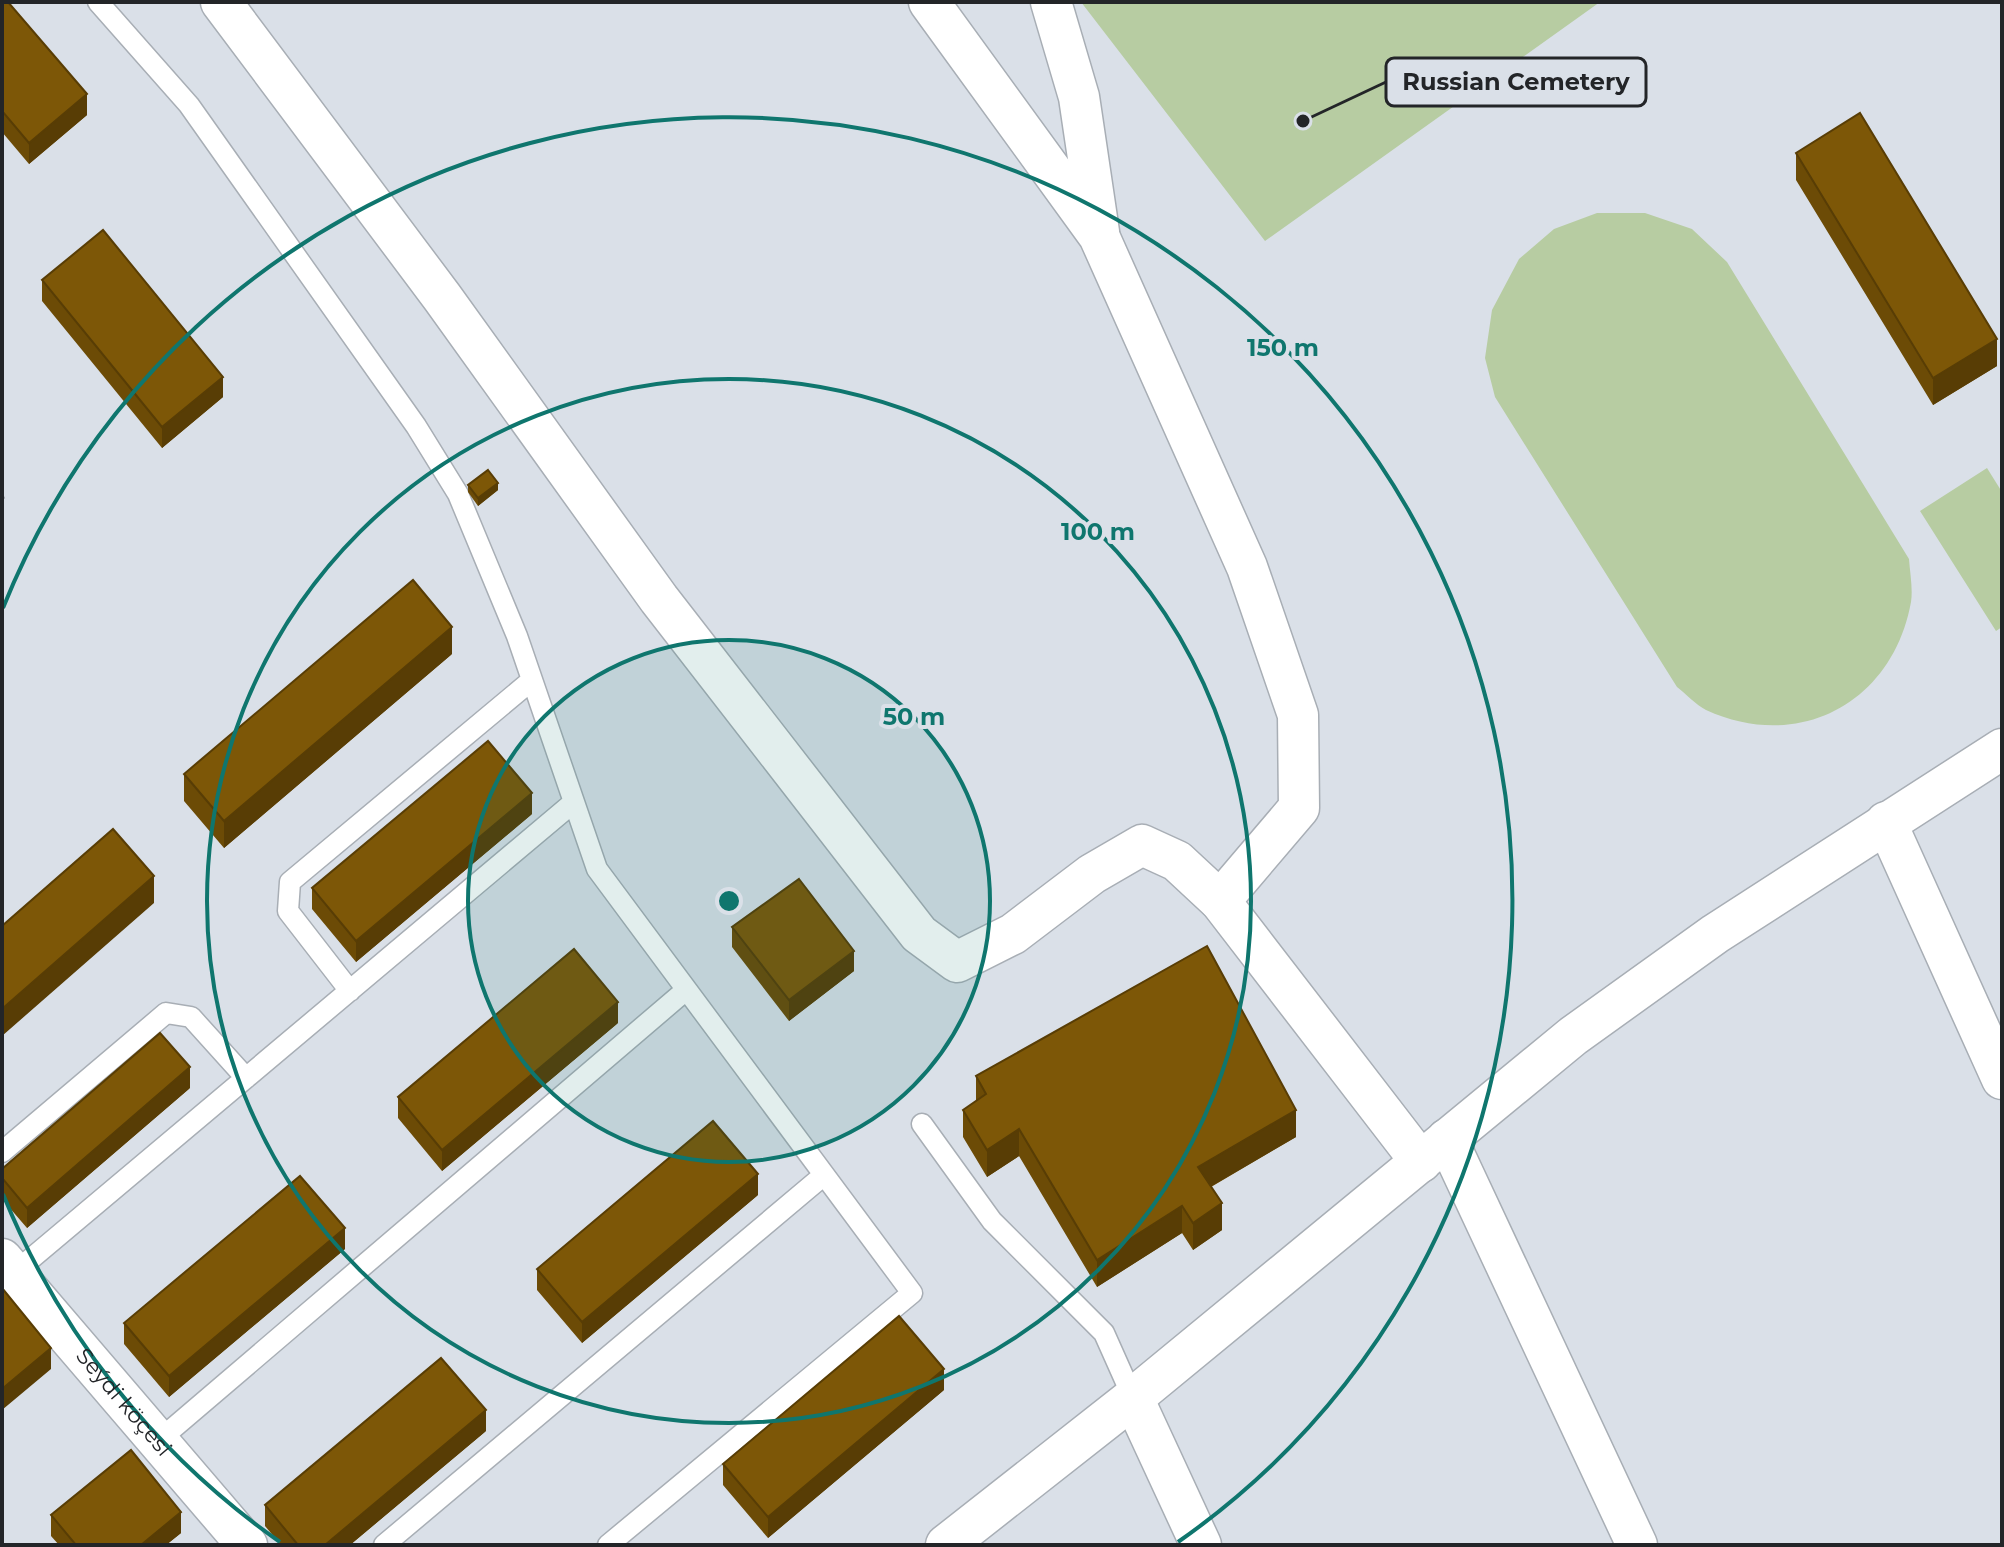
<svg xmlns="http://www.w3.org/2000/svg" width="2004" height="1547" viewBox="0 0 2004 1547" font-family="Montserrat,sans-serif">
<rect width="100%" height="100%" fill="#dae0e8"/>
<path fill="#b7cca2" d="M 1081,2 L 1600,2 L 1265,241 Z
M 1597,213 L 1645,213 L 1692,229 L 1727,262 L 1909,559 C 1910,573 1913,589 1911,602 C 1893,702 1800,753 1706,710 C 1696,705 1686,694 1677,687 L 1495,397 L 1485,358 L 1492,310 L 1519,259 L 1554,229 Z
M 1987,468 L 2002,492 L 2002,627 L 1996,631 L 1920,511 Z"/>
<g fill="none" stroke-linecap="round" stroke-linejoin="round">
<g stroke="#a8aeb5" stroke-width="23">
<path id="lane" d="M 98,2 L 189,105 L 416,426 L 458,494 L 517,636 L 597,869 L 912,1293 L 608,1545
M 350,991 L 288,911 L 290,882 L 532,680
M 922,1124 L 992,1221 L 1104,1333 L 1133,1398
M 2,1152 L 166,1013 L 191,1017 L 246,1078
M 14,1273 L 574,802
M 158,1441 L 686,990
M 384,1545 L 824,1175"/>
</g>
<g stroke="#a8aeb5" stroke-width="43">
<g id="street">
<path d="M 221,2 L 442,297 L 659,599 L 919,934 L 957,962 L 1013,934 L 1092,874 L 1142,845 L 1177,861 L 1220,901 L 1421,1162"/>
<path d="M 929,2 L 1099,236 L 1247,567 L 1298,715 L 1299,808 L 1220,901"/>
<path d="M 1051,2 L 1079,97 L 1099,232"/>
<path d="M 1886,822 L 2002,1079"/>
<path d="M 1447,1139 L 1637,1545"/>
<path id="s1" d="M 2,1259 L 247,1545"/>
<path d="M 1133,1398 L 1201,1545"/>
<path d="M 946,1545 L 1133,1398 L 1573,1036 L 1715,934 L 2002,749"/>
</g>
</g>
<path stroke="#9a9ea5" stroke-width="5" stroke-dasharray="8 4" stroke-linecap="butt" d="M 2,497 L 4,496"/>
<use href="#lane" stroke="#fff" stroke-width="20"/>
<use href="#street" stroke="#fff" stroke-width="40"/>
</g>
<path fill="#6c4b06" d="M 2,2 L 87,115 L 29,164 L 2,132 Z
M 1796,153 L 1997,366 L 1933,405 L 1796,180 Z
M 42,280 L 223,397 L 162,448 L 42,301 Z
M 468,485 L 498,490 L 478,506 L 468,492 Z
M 452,654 L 224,848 L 184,801 L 184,774 Z
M 532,814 L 356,962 L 312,909 L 312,888 Z
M 732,927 L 854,971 L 789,1021 L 732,947 Z
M 618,1023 L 442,1171 L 398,1118 L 398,1097 Z
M 976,1076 L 1296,1137 L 1211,1187 L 1222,1230 L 1193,1250 L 1182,1233 L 1097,1287 L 1019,1156 L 987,1177 L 963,1137 L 963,1110 L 976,1101 Z
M 190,1088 L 27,1228 L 2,1199 L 2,1169 Z
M 758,1195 L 582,1343 L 537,1290 L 537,1269 Z
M 345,1249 L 169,1397 L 124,1344 L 124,1323 Z
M 944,1390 L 768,1538 L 723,1485 L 723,1464 Z
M 486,1431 L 350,1545 L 281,1545 L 265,1526 L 265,1505 Z
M 51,1515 L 181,1533 L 166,1545 L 59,1545 L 51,1536 Z"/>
<path fill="#583d05" d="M 87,94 L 87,115 L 29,164 L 29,143 Z
M 1997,339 L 1997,366 L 1933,405 L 1933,378 Z
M 223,377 L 223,397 L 162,448 L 162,427 Z
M 498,483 L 498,490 L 478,506 L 478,498 Z
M 452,627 L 452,654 L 224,848 L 224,821 Z
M 532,793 L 532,814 L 356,962 L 356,941 Z
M 154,876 L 154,903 L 2,1036 L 2,1009 Z
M 854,951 L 854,971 L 789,1021 L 789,1000 Z
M 618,1002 L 618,1023 L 442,1171 L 442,1150 Z
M 190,1067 L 190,1088 L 27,1228 L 27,1208 Z
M 1296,1110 L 1296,1137 L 1198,1194 L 1198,1167 Z
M 1019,1129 L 1019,1156 L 987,1177 L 987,1150 Z
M 758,1174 L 758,1195 L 582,1343 L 582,1322 Z
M 1222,1203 L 1222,1230 L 1193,1250 L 1193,1223 Z
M 1182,1206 L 1182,1233 L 1097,1287 L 1097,1260 Z
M 345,1228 L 345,1249 L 169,1397 L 169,1376 Z
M 51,1348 L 51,1369 L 2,1410 L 2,1389 Z
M 944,1369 L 944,1390 L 768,1538 L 768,1517 Z
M 486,1410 L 486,1431 L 350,1545 L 325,1545 Z
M 181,1512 L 181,1533 L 166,1545 L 141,1545 Z"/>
<path fill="#7d5707" stroke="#583d05" stroke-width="2" d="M 2,2 L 8,2 L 87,94 L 29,143 L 2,111 Z
M 1860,113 L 1997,339 L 1933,378 L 1796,153 Z
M 103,230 L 223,377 L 162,427 L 42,280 Z
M 488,470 L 498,483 L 478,498 L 468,485 Z
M 413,580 L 452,627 L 224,821 L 184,774 Z
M 488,741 L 532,793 L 356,941 L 312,888 Z
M 113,829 L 154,876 L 2,1009 L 2,926 Z
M 799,879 L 854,951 L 789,1000 L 732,927 Z
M 1207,946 L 1296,1110 L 1198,1167 L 1222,1203 L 1193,1223 L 1182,1206 L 1097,1260 L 1019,1129 L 987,1150 L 963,1110 L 986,1094 L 976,1076 Z
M 574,949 L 618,1002 L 442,1150 L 398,1097 Z
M 160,1033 L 190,1067 L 27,1208 L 2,1178 L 2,1169 Z
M 713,1121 L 758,1174 L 582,1322 L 537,1269 Z
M 300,1176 L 345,1228 L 169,1376 L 124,1323 Z
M 2,1288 L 51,1348 L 2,1389 Z
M 899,1316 L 944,1369 L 768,1517 L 723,1464 Z
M 441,1358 L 486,1410 L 325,1545 L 298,1545 L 265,1505 Z
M 131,1450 L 181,1512 L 141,1545 L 76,1545 L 51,1515 Z"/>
<circle cx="729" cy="901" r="261" fill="#0f766e" fill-opacity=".12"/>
<g fill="none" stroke="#0f766e" stroke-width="4">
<circle cx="729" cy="901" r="261"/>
<circle cx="729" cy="901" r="522"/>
<path d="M280 1542A783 783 0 0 1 3 1194M3 608A783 783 0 1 1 1178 1542"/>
</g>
<g text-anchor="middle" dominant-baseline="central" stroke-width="8" stroke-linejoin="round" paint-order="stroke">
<g font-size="22" fill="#232528" stroke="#dae0e8">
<text stroke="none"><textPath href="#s1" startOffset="188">Seýdi köçesi</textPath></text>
</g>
</g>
<circle cx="729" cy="901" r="12" fill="#0f766e" stroke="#dae0e8" stroke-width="4"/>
<g font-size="24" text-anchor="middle" font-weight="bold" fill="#0f766e" stroke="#dae0e8" stroke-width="8" stroke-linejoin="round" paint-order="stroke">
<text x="1283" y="356">150 m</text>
<text x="1098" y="540">100 m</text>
<text x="914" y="725">50 m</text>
</g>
<path fill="none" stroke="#232528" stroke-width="3" d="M1303 121L1386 82"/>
<circle fill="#232528" stroke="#dae0e8" stroke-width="3" cx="1303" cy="121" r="8"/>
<rect fill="#dae0e8" stroke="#232528" stroke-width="3" x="1386" y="58" width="260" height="48" rx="8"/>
<g font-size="24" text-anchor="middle" font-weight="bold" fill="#232528">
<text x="1516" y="90">Russian Cemetery</text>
</g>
<rect width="2004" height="1547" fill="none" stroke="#232528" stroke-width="8"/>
</svg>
